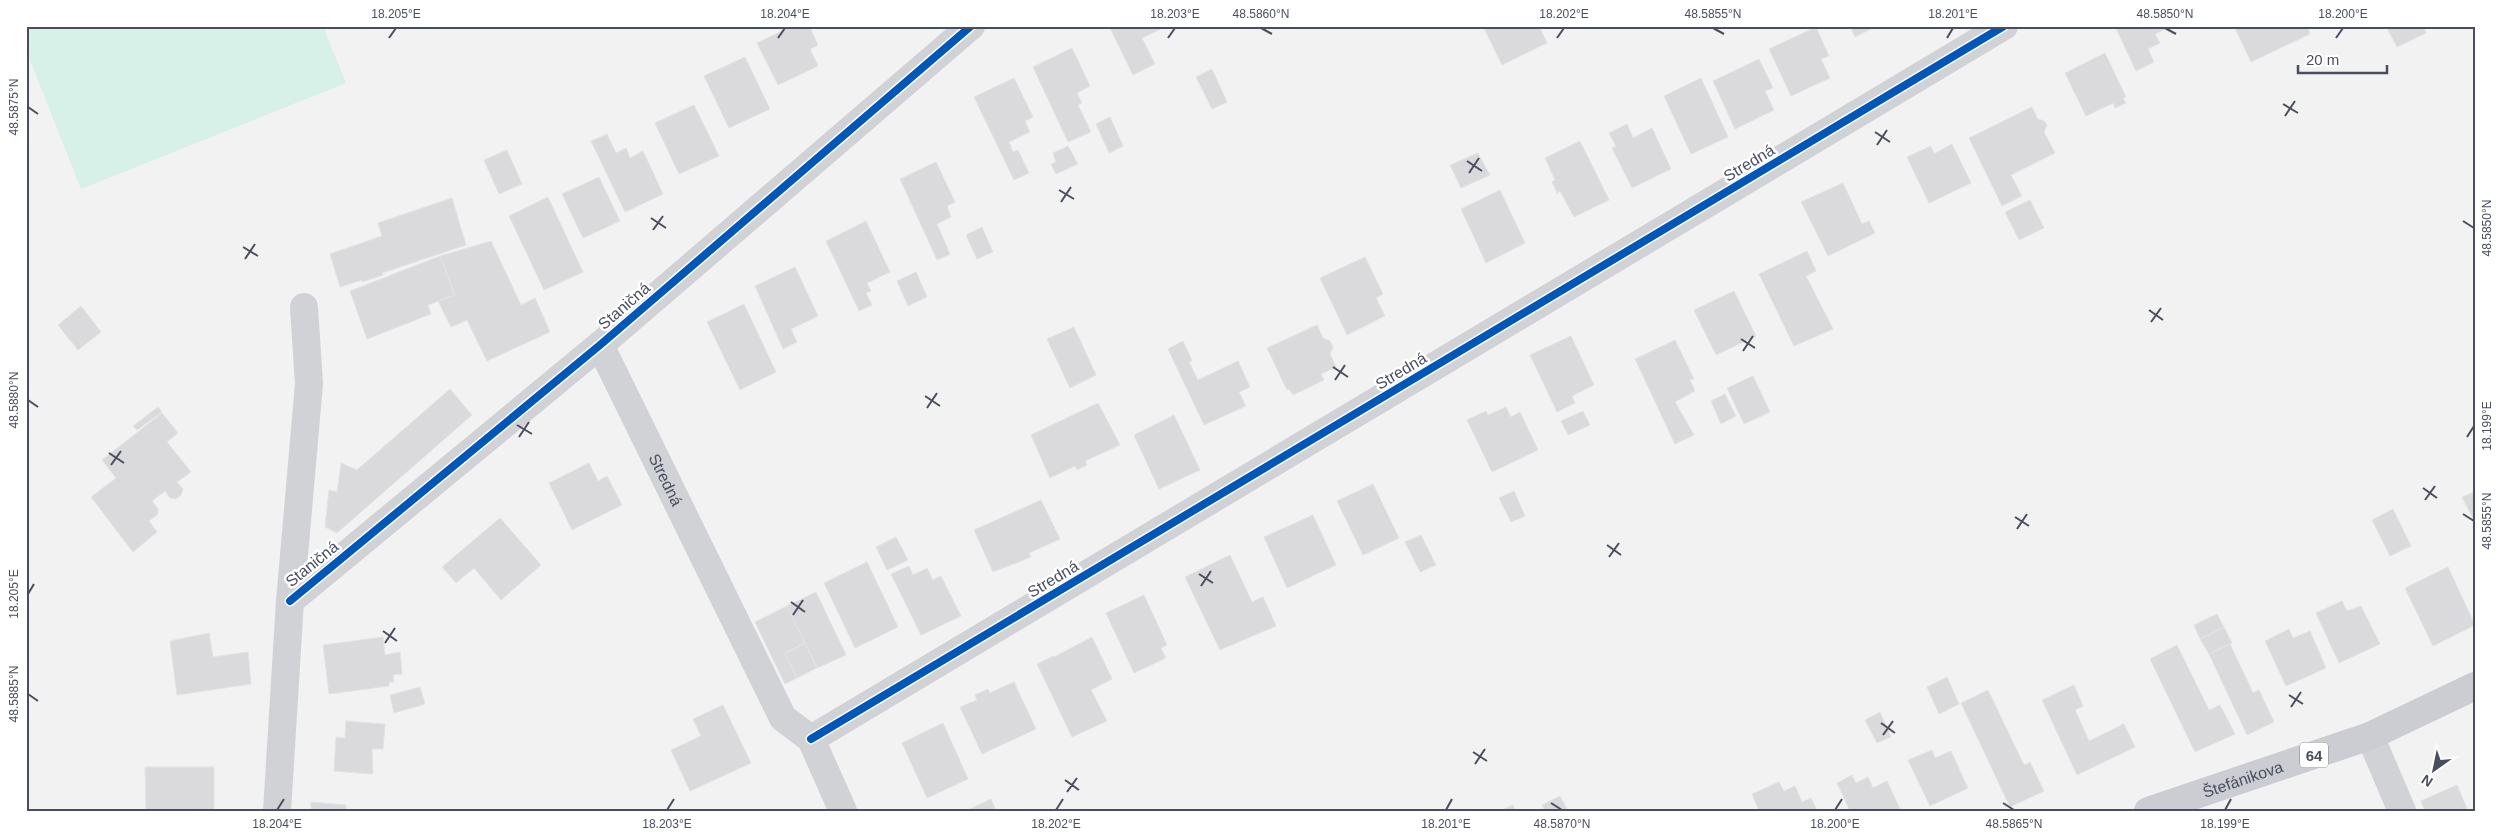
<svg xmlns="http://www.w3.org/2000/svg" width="2501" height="837" viewBox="0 0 2501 837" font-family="Helvetica,sans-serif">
<rect width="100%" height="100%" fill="#f2f2f2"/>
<path fill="#d7f0e8" d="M 26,26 L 323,26 L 346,83 L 81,189 L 26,50 Z"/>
<path fill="#dadadc" stroke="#e3e3e5" d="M 792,26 L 809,26 L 818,45 L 810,49 L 818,66 L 778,85 L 757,43 Z
M 1109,26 L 1167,26 L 1142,38 L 1155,64 L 1133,75 Z
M 1483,26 L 1539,26 L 1547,43 L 1502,65 Z
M 1850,26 L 1877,26 L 1855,37 Z
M 2115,26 L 2166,26 L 2167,28 L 2155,34 L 2160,43 L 2148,49 L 2154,62 L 2136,71 Z
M 2234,26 L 2307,26 L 2310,34 L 2251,62 Z
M 2386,26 L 2423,26 L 2426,33 L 2397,47 Z
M 1816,27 L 1829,56 L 1821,59 L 1830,78 L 1791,96 L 1769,49 Z
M 1072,48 L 1090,86 L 1077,93 L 1082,103 L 1078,105 L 1091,132 L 1068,142 L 1033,67 Z
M 2105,53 L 2126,97 L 2123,98 L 2126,103 L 2115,108 L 2113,103 L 2086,116 L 2065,73 Z
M 745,57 L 770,109 L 729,128 L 704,76 Z
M 1759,59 L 1773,88 L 1765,91 L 1774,110 L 1735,129 L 1713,81 Z
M 1212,69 L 1227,102 L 1212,109 L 1196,77 Z
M 1014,78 L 1033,117 L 1025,121 L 1030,132 L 1009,142 L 1013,152 L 1018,150 L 1029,173 L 1014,180 L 974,97 Z
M 1701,78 L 1728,137 L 1691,154 L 1664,96 Z
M 694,105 L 719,156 L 679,174 L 655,123 Z
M 2032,107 L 2038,119 L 2044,121 L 2047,125 L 2044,132 L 2055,153 L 2011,175 L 2022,196 L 2002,206 L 1969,138 Z
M 1110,117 L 1123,146 L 1109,153 L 1096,124 Z
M 1627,124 L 1633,138 L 1652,128 L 1671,169 L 1632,188 L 1612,148 L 1616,146 L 1609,133 Z
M 607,134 L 616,153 L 626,148 L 630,158 L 643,151 L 663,194 L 625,212 L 591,141 Z
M 1580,141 L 1609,200 L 1574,217 L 1560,191 L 1557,193 L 1552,182 L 1555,180 L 1545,158 Z
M 1952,144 L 1971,183 L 1929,203 L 1907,157 L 1931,146 L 1934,154 Z
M 1068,146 L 1078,164 L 1056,174 L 1051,164 L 1056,162 L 1053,153 Z
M 507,150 L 522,184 L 499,194 L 484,160 Z
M 1478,153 L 1490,175 L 1461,188 L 1450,165 Z
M 936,162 L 955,202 L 947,206 L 951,217 L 937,224 L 950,254 L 937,260 L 900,179 Z
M 599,177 L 620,221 L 583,238 L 562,194 Z
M 1843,183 L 1862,224 L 1869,221 L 1875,233 L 1828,256 L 1801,202 Z
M 1500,190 L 1525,243 L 1486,263 L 1461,209 Z
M 548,197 L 583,272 L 544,290 L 509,216 Z
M 452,198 L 466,245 L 382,273 L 383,275 L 362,282 L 362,280 L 340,287 L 330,254 L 382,236 L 378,223 Z
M 2030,200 L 2044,228 L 2019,240 L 2005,212 Z
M 866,221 L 890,272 L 867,283 L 871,291 L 866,293 L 872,305 L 859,311 L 826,241 Z
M 982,227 L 993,252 L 977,259 L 966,235 Z
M 491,241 L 521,305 L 535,298 L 550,332 L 487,361 L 467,320 L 451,327 L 438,301 L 455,295 L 440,256 Z
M 1807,251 L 1816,271 L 1806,276 L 1833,329 L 1794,346 L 1759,274 Z
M 440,256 L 455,295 L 428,305 L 431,314 L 367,339 L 350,291 Z
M 1365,257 L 1383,294 L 1376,298 L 1385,316 L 1347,335 L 1320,278 Z
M 795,267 L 818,316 L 791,329 L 797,342 L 783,349 L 755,286 Z
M 916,272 L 927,297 L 908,306 L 897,281 Z
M 1734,291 L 1756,336 L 1716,355 L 1694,310 Z
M 744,304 L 776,372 L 740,390 L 707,322 Z
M 81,306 L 101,332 L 78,350 L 58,325 Z
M 1317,325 L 1323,338 L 1330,341 L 1333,347 L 1330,354 L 1336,367 L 1321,374 L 1324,380 L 1293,395 L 1289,389 L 1287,390 L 1267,348 Z
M 1074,327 L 1096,375 L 1070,388 L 1047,339 Z
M 1571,336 L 1594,385 L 1572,396 L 1575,403 L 1557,412 L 1530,355 Z
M 1675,340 L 1694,379 L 1690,380 L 1695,391 L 1675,402 L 1694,435 L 1675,444 L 1635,359 Z
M 1183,341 L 1192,361 L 1189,362 L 1198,380 L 1238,361 L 1250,387 L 1239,392 L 1246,406 L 1204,425 L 1168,349 Z
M 1753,376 L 1770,412 L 1744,424 L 1727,388 Z
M 450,389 L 472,415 L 337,533 L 325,527 L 329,490 L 337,492 L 341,463 L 357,470 Z
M 1725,394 L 1736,416 L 1721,424 L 1711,401 Z
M 1098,403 L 1120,445 L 1085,461 L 1087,465 L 1077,470 L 1075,466 L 1050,478 L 1031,435 Z
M 158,407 L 162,412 L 137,430 L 133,426 Z
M 1506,407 L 1511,417 L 1520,412 L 1538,450 L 1492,472 L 1467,420 L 1486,411 L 1488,415 Z
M 1583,411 L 1590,425 L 1568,435 L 1561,421 Z
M 162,413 L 178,433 L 167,442 L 191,472 L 177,482 L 183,489 L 181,495 L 176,499 L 170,498 L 165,491 L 152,501 L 158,509 L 158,514 L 149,521 L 157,532 L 133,552 L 91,497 L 116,478 L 102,460 Z
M 1174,415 L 1200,470 L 1159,489 L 1134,435 Z
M 589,463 L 598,481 L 607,476 L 622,505 L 572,530 L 549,483 Z
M 1373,484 L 1399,538 L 1363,555 L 1337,501 Z
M 1514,491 L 1525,516 L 1511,522 L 1499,498 Z
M 2475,492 L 2475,523 L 2462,497 Z
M 1041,500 L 1060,539 L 1029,553 L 1031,557 L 993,572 L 974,530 Z
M 2393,509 L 2411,546 L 2390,556 L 2372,520 Z
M 1313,515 L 1336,565 L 1287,588 L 1264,537 Z
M 500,518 L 541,565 L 501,600 L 474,568 L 456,583 L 442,567 Z
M 1421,535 L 1436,565 L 1420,572 L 1405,542 Z
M 896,537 L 908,560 L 887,570 L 876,547 Z
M 1230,555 L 1252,602 L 1263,597 L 1276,626 L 1220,650 L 1185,577 Z
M 867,562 L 898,627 L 855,648 L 824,583 Z
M 909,566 L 913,575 L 927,568 L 933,580 L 941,576 L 961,616 L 921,635 L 891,574 Z
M 2448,567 L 2475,625 L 2433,646 L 2405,588 Z
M 816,592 L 846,655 L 817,668 L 787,606 Z
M 1144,595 L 1167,645 L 1161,648 L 1166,658 L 1134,673 L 1106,613 Z
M 2342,601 L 2347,611 L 2361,606 L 2380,644 L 2339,663 L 2316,613 Z
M 787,606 L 805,643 L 785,653 L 797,678 L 785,684 L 755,622 Z
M 2217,614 L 2224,627 L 2200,639 L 2194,625 Z
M 2224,627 L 2232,643 L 2209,654 L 2200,639 Z
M 2289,629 L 2293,638 L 2310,631 L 2326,668 L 2286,686 L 2265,641 Z
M 209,633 L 213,657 L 248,652 L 251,684 L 177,695 L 170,641 Z
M 383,637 L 385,655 L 400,652 L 402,674 L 393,675 L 394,682 L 389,682 L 389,686 L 329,694 L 323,645 Z
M 1092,637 L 1112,679 L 1091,690 L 1107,721 L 1072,737 L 1037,664 L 1053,656 L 1054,657 Z
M 805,643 L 817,668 L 797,678 L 785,653 Z
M 2230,644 L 2253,693 L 2259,690 L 2274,722 L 2247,735 L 2209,654 Z
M 2177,645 L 2209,710 L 2220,705 L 2235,734 L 2195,752 L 2150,659 Z
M 1947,677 L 1959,704 L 1939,714 L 1927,687 Z
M 1014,682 L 1036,729 L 982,754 L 960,707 L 977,700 L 975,695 L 988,689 L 990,693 Z
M 2074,685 L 2083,706 L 2075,710 L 2089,741 L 2124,724 L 2135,747 L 2077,775 L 2042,700 Z
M 420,687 L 425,704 L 394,713 L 390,695 Z
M 1988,690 L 2024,765 L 2030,762 L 2044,791 L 2010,807 L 1961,703 Z
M 723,705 L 751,763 L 690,791 L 671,750 L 701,736 L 693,719 Z
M 1880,712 L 1891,737 L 1877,743 L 1865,720 Z
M 346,721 L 385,724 L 383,749 L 372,749 L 373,774 L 334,771 L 336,737 L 345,738 Z
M 943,723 L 968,779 L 927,798 L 902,743 Z
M 1932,750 L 1935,758 L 1951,751 L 1968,788 L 1930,806 L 1908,760 Z
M 145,767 L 214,767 L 214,811 L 146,811 Z
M 1852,775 L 1856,783 L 1868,777 L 1873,788 L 1887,781 L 1901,811 L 1850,811 L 1837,783 Z
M 1779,782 L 1784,791 L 1795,786 L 1802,802 L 1811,798 L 1817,811 L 1759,811 L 1752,794 Z
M 2457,785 L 2468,811 L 2425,811 L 2421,801 Z
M 1560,796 L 1568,811 L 1545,811 L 1542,805 Z
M 991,799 L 996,811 L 966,811 Z
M 311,802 L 346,805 L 346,810 L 351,811 L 311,811 Z
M 1513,805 L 1516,811 L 1500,811 Z"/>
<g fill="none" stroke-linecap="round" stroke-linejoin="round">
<g stroke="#d0d2d5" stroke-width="28">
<path id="s1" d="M 600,345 L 783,718 L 811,739 L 843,811"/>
<path d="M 290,601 L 600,345 L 971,26"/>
<path d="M 2370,736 L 2402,811"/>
<path d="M 811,739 L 2004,26"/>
<path d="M 277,811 L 290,601 L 309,384 L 304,307"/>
</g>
<path stroke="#cbcdd2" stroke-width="28" id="s2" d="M 2148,811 L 2370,736 L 2475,686"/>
<g stroke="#fff" stroke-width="11">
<path id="cycleway" d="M 290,601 L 600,345 L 971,26
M 811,739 L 2004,26"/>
</g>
<use href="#cycleway" stroke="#0057b8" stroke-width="8"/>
</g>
<path fill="none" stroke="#494e5f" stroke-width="2" d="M 1261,28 L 1272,34M 1713,28 L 1724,34M 2165,28 L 2176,34M 389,38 L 396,28M 778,38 L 785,28M 1168,38 L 1175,28M 1557,38 L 1564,28M 1947,38 L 1953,28M 2336,38 L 2343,28M 2283,104 L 2298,113M 28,107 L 38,114M 2285,116 L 2295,101M 1875,132 L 1890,142M 1877,145 L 1887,130M 1467,161 L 1482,171M 1469,173 L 1479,158M 1059,190 L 1074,199M 1061,202 L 1071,187M 651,218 L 666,228M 2463,221 L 2474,228M 653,230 L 663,216M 243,247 L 258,256M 245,259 L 255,244M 2149,310 L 2163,320M 2151,322 L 2161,308M 1741,339 L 1755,348M 1743,351 L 1753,336M 1333,367 L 1348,377M 1335,380 L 1345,365M 925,396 L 940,406M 28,400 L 38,407M 927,408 L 937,393M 517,425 L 532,434M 519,437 L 529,422M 2467,437 L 2474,426M 109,453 L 124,463M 111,465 L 121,451M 2423,488 L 2437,498M 2425,500 L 2435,486M 2463,514 L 2474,521M 2015,517 L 2029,526M 2017,529 L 2027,514M 1607,545 L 1621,555M 1609,557 L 1619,543M 1199,574 L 1213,583M 1201,586 L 1211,571M 28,594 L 34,584M 791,602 L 805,612M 793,615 L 803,600M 383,631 L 397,641M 385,643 L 395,628M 28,694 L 38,701M 2289,695 L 2303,704M 2291,707 L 2301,692M 1881,723 L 1895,733M 1883,735 L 1893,721M 1473,752 L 1487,761M 1475,764 L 1485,749M 1065,780 L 1079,790M 1067,792 L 1077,778M 1551,803 L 1562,810M 2003,803 L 2014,810M 277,810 L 284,799M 667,810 L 674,799M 1056,810 L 1063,799M 1446,810 L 1452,799M 1835,810 L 1842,799M 2225,810 L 2231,799"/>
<g text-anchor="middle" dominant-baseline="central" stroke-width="5" stroke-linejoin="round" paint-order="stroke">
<rect fill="#fff" stroke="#80838f" stroke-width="1" x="2300" y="742.5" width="28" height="25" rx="4"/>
<g font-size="15" font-weight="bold" fill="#494e5f">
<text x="2314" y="755">64</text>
</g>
<g font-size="16" fill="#494e5f" stroke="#fff">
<text transform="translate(1749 163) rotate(-31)">Stredná</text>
<text transform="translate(624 306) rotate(-41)">Staničná</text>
<text transform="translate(1401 371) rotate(-31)">Stredná</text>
<text stroke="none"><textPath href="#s1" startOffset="150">Stredná</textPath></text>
<text transform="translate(312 564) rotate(-39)">Staničná</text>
<text transform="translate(1053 579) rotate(-31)">Stredná</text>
<text stroke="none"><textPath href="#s2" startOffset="100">Štefánikova</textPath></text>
</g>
</g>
<rect width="2501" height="837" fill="none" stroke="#ffffff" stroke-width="55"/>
<g transform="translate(2434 770) rotate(213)" stroke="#ffffff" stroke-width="4" paint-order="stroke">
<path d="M0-4L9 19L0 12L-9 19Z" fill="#494e5f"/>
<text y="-8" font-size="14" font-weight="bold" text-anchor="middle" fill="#494e5f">N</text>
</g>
<path d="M2298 65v8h89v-8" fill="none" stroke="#494e5f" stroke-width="2.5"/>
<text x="2306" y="65" font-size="15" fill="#494e5f" stroke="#ffffff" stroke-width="4" paint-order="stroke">20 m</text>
<rect x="28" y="28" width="2446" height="782" fill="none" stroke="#494e5f" stroke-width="2"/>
<g font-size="12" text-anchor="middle" fill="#494e5f">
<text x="396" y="18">18.205°E</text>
<text x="785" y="18">18.204°E</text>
<text x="1175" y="18">18.203°E</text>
<text x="1261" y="18">48.5860°N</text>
<text x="1564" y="18">18.202°E</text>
<text x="1713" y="18">48.5855°N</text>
<text x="1953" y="18">18.201°E</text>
<text x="2165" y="18">48.5850°N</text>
<text x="2343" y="18">18.200°E</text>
<text transform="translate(14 107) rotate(-90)" y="4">48.5875°N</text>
<text transform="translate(2487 228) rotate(-90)" y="4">48.5850°N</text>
<text transform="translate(14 400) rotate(-90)" y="4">48.5880°N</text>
<text transform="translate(2487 426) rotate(-90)" y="4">18.199°E</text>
<text transform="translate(2487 521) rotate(-90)" y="4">48.5855°N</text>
<text transform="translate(14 594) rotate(-90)" y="4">18.205°E</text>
<text transform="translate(14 694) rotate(-90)" y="4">48.5885°N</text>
<text x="277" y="828">18.204°E</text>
<text x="667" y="828">18.203°E</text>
<text x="1056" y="828">18.202°E</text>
<text x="1446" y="828">18.201°E</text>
<text x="1562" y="828">48.5870°N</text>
<text x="1835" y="828">18.200°E</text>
<text x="2014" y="828">48.5865°N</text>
<text x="2225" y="828">18.199°E</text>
</g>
</svg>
